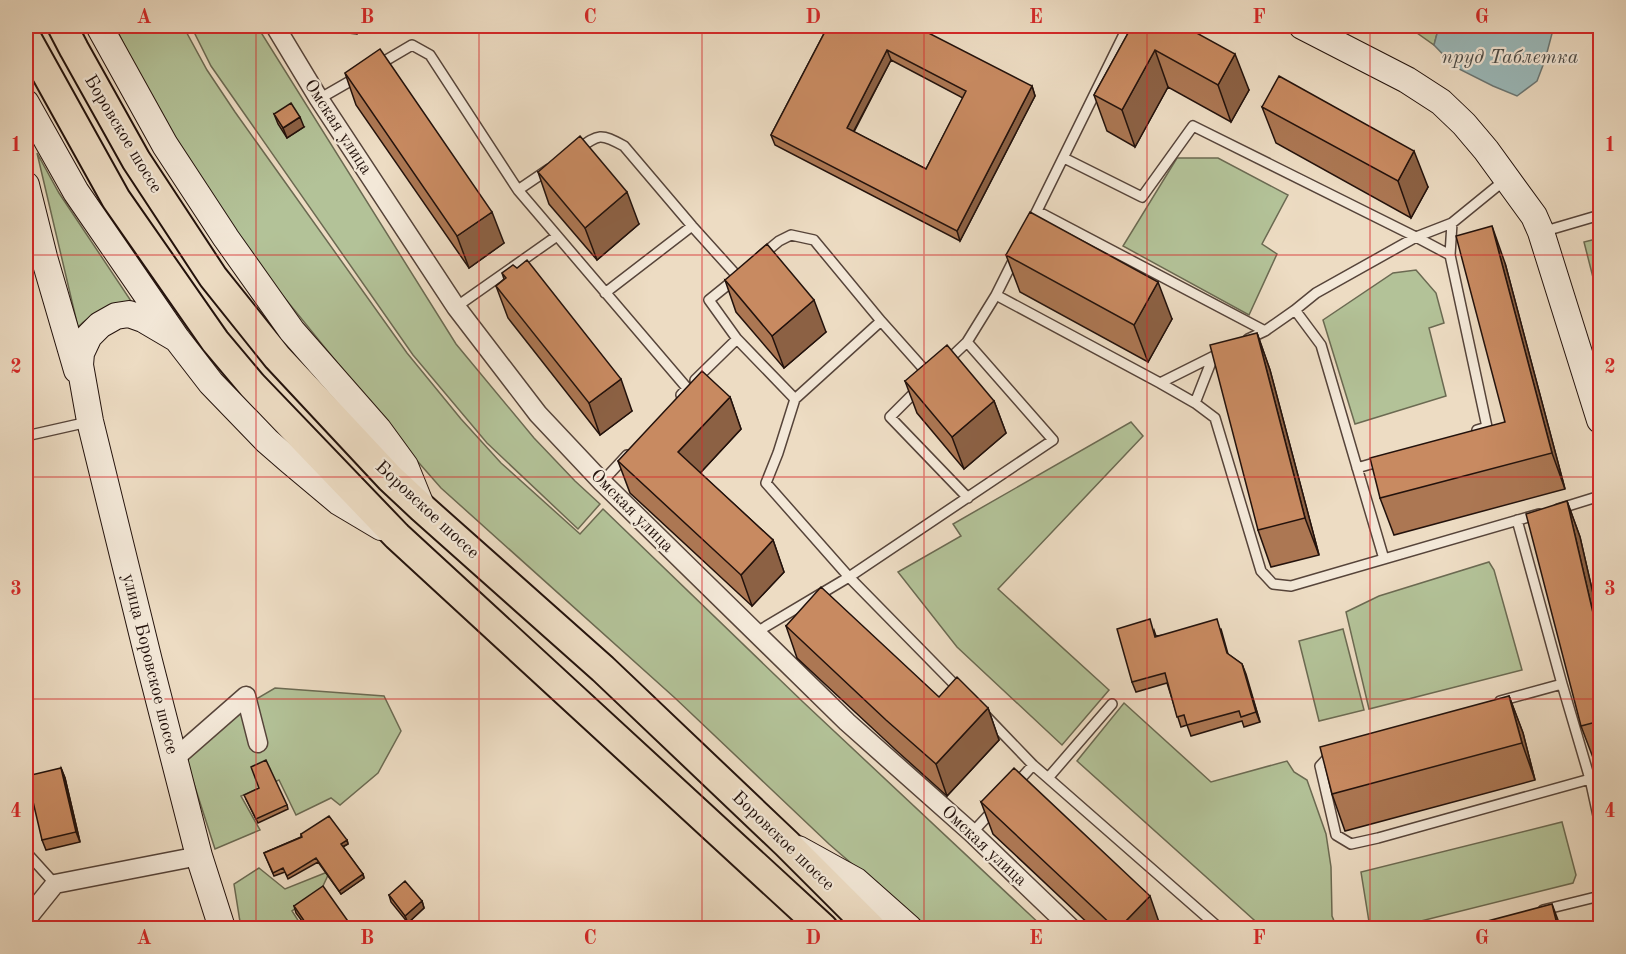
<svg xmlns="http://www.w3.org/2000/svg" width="1626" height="954" viewBox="0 0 1626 954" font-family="'Old Standard TT',serif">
<rect width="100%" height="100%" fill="#eddcc3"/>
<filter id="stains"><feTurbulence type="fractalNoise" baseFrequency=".00333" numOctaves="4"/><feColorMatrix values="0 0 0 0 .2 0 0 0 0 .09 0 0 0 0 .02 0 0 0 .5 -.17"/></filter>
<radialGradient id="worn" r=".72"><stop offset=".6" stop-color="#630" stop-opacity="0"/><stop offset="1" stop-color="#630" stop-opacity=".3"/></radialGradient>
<path fill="#b3c298" stroke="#6b6a52" stroke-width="1.5" d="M 115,26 L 183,26 L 207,70 L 235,112 L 407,353 L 461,419 L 501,463 L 580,534 L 603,509 L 803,702 L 1044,928 L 926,928 L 829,844 L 675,698 L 441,488 L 412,455 L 249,254 L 178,143 L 141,79 Z
M 191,26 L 257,26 L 456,344 L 534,438 L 575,481 L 600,504 L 578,529 L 487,443 L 413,355 L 211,66 Z
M 1411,26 L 1439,26 L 1434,45 L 1410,28 Z
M 37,153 L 59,193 L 131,301 C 110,305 93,312 78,327 Z
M 1177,158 L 1218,158 L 1288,195 L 1262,244 L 1277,254 L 1249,315 L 1123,246 Z
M 1600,238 L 1600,305 L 1584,242 Z
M 1416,270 L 1436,293 L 1444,323 L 1429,328 L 1446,396 L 1355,424 L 1323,320 L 1393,273 Z
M 1131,422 L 1143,436 L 998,589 L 1109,690 L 1062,745 L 957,647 L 898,572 L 961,536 L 953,524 Z
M 1489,562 L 1494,570 L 1522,670 L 1369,709 L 1346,612 L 1379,596 Z
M 1343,629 L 1364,710 L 1319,721 L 1299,641 Z
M 275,688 L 384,696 L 401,731 L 378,773 L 340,805 L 331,798 L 296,815 L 279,780 L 241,796 L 260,830 L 215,849 L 185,756 L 246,705 Z
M 1124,703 L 1211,782 L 1287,761 L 1294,772 L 1307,780 L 1326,834 L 1331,867 L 1332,916 L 1337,928 L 1263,928 L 1077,761 Z
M 1562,822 L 1576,875 L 1573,883 L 1393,928 L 1370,928 L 1361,872 Z
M 259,868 L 285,889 L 330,871 L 322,888 L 292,911 L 303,928 L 241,928 L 234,884 Z"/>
<path fill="#9bbabb" stroke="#6b7775" stroke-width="1.5" d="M 1439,26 L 1554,26 L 1545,60 L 1537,81 L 1517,96 L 1493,86 L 1455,67 L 1434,45 Z"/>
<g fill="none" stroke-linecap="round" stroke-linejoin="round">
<g stroke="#56443a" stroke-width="12">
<path id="lane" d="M 378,65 L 412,45 L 430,55 L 518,190 L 687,388 L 681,395
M 319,99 L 359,76
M 578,149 C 599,134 600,133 624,146 L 692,226 L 738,277
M 1064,158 L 1142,197 L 1193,126 L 1416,237 L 1450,255 L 1487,427 L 1477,430
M 518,190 L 549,169
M 1037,211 L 1265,331 L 1248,339
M 1030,225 L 1128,26
M 1542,232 L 1600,215
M 1450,255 L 1452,223
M 735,279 L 709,300 L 737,339
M 605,293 L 692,226
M 996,295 L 1160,383 L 1222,352
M 456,307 L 557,236
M 1295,310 L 1316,293 L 1416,237 L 1452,223 L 1506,179
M 881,321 L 930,376
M 1265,331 L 1295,310 L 1321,345 L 1384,559
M 946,362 L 967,342 L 996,295 L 1015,257
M 695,380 L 737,339 L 795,399 L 881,321 L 814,240 L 791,235 L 779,241 L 761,256
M 1160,383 L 1195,403 L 1215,418 L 1261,571 L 1273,584 L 1291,586 L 1539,514
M 919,388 L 890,417 L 968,498
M 795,399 L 778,453 L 766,483 L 849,577 L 960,690
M 1195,403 L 1213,357
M 26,436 L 88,422
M 1357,468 L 1381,461
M 602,482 L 627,455
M 1558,509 L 1600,496
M 1517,520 L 1562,684 L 1590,779 L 1600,825
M 755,633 L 849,577 L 1053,440 L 967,342
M 1500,701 L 1562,684
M 1112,704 L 1048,778 L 1218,927
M 985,715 L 1033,765
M 1331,754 L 1320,766 L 1336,835 L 1351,844 L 1378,838 L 1590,779
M 1016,784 L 1033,765 L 1048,778
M 972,833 L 995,808
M 26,852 L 55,884
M 1543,910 L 1600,896"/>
</g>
<g stroke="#56443a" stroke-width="21">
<path id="street" d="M 275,26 L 319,99 L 456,307 L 538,414 L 602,482 L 847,722 L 972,833 L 1071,928
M 174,759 L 246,696 L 258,743
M 26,920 L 55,884 L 199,856"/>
</g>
<g stroke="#23120c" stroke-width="28">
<path id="secondary" d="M 99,26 L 165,145 L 226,238 L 292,331 L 378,429 L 405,466 L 422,508
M 1302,26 L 1407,80 L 1441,102 L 1464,124 L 1486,150 L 1534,216 L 1541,232 L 1600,420
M 26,103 L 76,192 L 177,339 L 211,383 L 267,441 L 290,461 L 339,502 L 381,527
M 26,185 L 44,257 L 77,370
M 177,339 L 143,319 L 129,314 L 116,316 L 100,325 L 89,336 L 81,353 L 80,365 L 90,421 L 149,661 L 199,856 L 222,928
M 798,849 L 856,881 L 909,928"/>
</g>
<g stroke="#23120c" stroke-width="32">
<path id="primary" d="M 62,26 L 74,49 L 136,160 L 213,277 L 277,357 L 390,478 L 422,508 L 603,669 L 787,844 L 871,928
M 26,37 L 116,199 L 215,341 L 252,385 L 397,536 L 823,928"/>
</g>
<use href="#lane" stroke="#f3e8d8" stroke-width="9"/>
<use href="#street" stroke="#f3e8d8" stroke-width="18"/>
<use href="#secondary" stroke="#f3e8d8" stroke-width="26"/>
<use href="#primary" stroke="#eddcc3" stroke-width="28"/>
</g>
<path fill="#ac7753" stroke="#23120c" stroke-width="1.5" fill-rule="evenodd" d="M 336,26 L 357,26 L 357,34 L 338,32 Z
M 828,26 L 1032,86 L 1035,96 L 960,241 L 775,145 L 771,135 ZM 891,60 L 963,98 L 926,169 L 854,132 Z
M 1132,26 L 1249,90 L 1231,122 L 1168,87 L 1135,147 L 1107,131 L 1094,95 Z
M 345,73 L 504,243 L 469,268 L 356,105 Z
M 1262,107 L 1428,187 L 1411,218 L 1276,143 Z
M 274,114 L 304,127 L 287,138 L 278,124 Z
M 538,172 L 639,224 L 597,260 L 549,204 Z
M 1006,255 L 1172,319 L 1148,362 L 1020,292 Z
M 1505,263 L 1565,489 L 1394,535 L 1380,498 L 1505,422 Z
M 502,273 L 632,411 L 600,435 L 508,318 L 496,286 L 504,279 Z
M 725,280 L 826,332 L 784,368 L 736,312 Z
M 1257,333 L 1270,370 L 1319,555 L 1271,567 L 1258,530 Z
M 905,381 L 994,401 L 1006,433 L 964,469 L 917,413 Z
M 730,397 L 741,429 L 700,473 L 773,540 L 784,572 L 752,606 L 630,493 L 618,461 Z
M 1567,501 L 1580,537 L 1600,624 L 1600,762 L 1595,763 L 1581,726 Z
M 786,626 L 939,697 L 988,708 L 999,740 L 947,796 L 898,752 L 797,658 Z
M 1221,629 L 1228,654 L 1242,664 L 1260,722 L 1244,727 L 1242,721 L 1191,736 L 1187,725 L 1181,727 L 1167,683 L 1136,692 L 1132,682 L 1154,630 L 1156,636 Z
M 1509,696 L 1523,733 L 1535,780 L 1345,831 L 1332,794 Z
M 61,768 L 65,778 L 80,842 L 46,850 L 42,840 Z
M 259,788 L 287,805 L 288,809 L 258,823 L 246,799 Z
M 981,802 L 1162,928 L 1093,928 L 993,834 Z
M 301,834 L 347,840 L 348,844 L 343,847 L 363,874 L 364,878 L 341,894 L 318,862 L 288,879 L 285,872 L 274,876 L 264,853 L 301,837 Z
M 389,895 L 422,901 L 424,908 L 408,923 L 391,902 Z
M 294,906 L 350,924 L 351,928 L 307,928 L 296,913 Z"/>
<path fill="#8c6144" stroke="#23120c" stroke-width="1.5" d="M 354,26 L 357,26 L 357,34 Z
M 887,50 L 891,60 L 850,138 L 847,128 Z
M 1155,50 L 1168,87 L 1135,147 L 1122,110 Z
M 1235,54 L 1249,90 L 1231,122 L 1218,85 Z
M 1032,86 L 1035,96 L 960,241 L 957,231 Z
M 300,117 L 304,127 L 287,138 L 283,128 Z
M 1414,151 L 1428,187 L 1411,218 L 1398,181 Z
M 627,192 L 639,224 L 597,260 L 585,228 Z
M 492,212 L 504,243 L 469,268 L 457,236 Z
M 1492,226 L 1505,263 L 1565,489 L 1552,453 Z
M 1158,282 L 1172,319 L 1148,362 L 1134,325 Z
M 814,300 L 826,332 L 784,368 L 772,336 Z
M 1257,333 L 1270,370 L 1319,555 L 1305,518 Z
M 621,379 L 632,411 L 600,435 L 589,403 Z
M 730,397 L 741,429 L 690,484 L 678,452 Z
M 994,401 L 1006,433 L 964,469 L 952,437 Z
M 1567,501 L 1580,537 L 1600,624 L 1600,643 Z
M 773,540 L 784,572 L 752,606 L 741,575 Z
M 1242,664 L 1246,674 L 1260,722 L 1256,712 Z
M 1509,696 L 1523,733 L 1535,780 L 1522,743 Z
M 988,708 L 999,740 L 947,796 L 936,764 Z
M 61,768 L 65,778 L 80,842 L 76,832 Z
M 347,840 L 348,844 L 342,847 L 341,844 Z
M 363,874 L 364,878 L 341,894 L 339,891 Z
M 1150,896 L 1161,928 L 1119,928 Z
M 422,901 L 424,908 L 408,923 L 405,916 Z
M 1552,904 L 1561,928 L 1558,928 Z
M 350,924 L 351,928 L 343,928 Z"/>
<path fill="#c88a61" stroke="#23120c" stroke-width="1.5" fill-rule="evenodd" d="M 828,26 L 915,26 L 1032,86 L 957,231 L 771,135 ZM 887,50 L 966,91 L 926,169 L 847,128 Z
M 1132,26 L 1184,26 L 1235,54 L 1218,85 L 1155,50 L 1122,110 L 1094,95 Z
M 380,49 L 492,212 L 457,236 L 345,73 Z
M 1279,76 L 1414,151 L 1398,181 L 1262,107 Z
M 291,103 L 300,117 L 283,128 L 274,114 Z
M 580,136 L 627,192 L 585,228 L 538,172 Z
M 1030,212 L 1158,282 L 1134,325 L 1006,255 Z
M 1492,226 L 1552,453 L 1380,498 L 1370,458 L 1505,422 L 1456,236 Z
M 767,244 L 814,300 L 772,336 L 725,280 Z
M 527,260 L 621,379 L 589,403 L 496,286 L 506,278 L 502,273 L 513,265 L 517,268 Z
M 1257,333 L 1305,518 L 1258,530 L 1210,345 Z
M 947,345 L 994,401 L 952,437 L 905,381 Z
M 702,371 L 730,397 L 678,452 L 773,540 L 741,575 L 618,461 Z
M 1567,501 L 1600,643 L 1600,721 L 1581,726 L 1526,514 Z
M 821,587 L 939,697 L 957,677 L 988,708 L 936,764 L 886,720 L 786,626 Z
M 1150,619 L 1155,637 L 1217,619 L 1227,653 L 1242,664 L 1256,712 L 1241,717 L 1239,711 L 1187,725 L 1184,715 L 1177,717 L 1165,673 L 1132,682 L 1117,629 Z
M 1509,696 L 1522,743 L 1332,794 L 1320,747 Z
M 266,760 L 287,805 L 256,819 L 244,795 L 259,788 L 251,767 Z
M 61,768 L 76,832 L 42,840 L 27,776 Z
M 1014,768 L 1150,896 L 1119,928 L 1115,928 L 981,802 Z
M 1600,777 L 1600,805 L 1593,780 Z
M 329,816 L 347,840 L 341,844 L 363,874 L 339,891 L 316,858 L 287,876 L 283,868 L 273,873 L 264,853 L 302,837 L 301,834 Z
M 405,881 L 422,901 L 405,916 L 389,895 Z
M 323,886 L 350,924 L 343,928 L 309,928 L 294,906 Z
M 1552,904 L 1558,928 L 1461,928 Z"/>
<path fill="none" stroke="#d62828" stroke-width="1.5" stroke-opacity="0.55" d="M 256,26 L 256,928M 479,26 L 479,928M 702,26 L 702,928M 924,26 L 924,928M 1147,26 L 1147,928M 1370,26 L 1370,928M 26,255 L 1600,255M 26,477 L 1600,477M 26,699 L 1600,699"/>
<g text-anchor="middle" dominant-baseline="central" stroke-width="4.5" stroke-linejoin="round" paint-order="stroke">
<g font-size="18" fill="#23120c" stroke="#f3e8d8">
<text transform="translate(338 127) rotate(57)">Омская улица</text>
<text transform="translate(123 134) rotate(59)">Боровское шоссе</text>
<text transform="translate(427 510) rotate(43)">Боровское шоссе</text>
<text transform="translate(632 511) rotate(45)">Омская улица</text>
<text transform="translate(150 664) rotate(76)">улица Боровское шоссе</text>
<text transform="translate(783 841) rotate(44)">Боровское шоссе</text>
<text transform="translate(984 846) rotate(43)">Омская улица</text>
</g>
<g font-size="20" font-style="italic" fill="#4d4d49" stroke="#f3e8d8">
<text x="1510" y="58">пруд Таблетка</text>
</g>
</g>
<rect width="1626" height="954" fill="none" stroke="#eddcc3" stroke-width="66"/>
<rect x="33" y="33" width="1560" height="888" fill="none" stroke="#d62828" stroke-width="2"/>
<g font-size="20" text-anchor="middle" font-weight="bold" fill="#d62828">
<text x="144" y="23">A</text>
<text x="367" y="23">B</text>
<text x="590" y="23">C</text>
<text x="813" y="23">D</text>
<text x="1036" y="23">E</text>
<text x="1259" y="23">F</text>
<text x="1482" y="23">G</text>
<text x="16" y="151">1</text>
<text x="1610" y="151">1</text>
<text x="16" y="373">2</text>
<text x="1610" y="373">2</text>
<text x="16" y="595">3</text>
<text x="1610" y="595">3</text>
<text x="16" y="817">4</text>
<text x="1610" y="817">4</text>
<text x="144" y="944">A</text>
<text x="367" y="944">B</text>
<text x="590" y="944">C</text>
<text x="813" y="944">D</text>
<text x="1036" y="944">E</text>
<text x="1259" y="944">F</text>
<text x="1482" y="944">G</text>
</g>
<rect width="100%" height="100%" filter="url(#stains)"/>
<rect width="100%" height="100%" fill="url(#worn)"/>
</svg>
